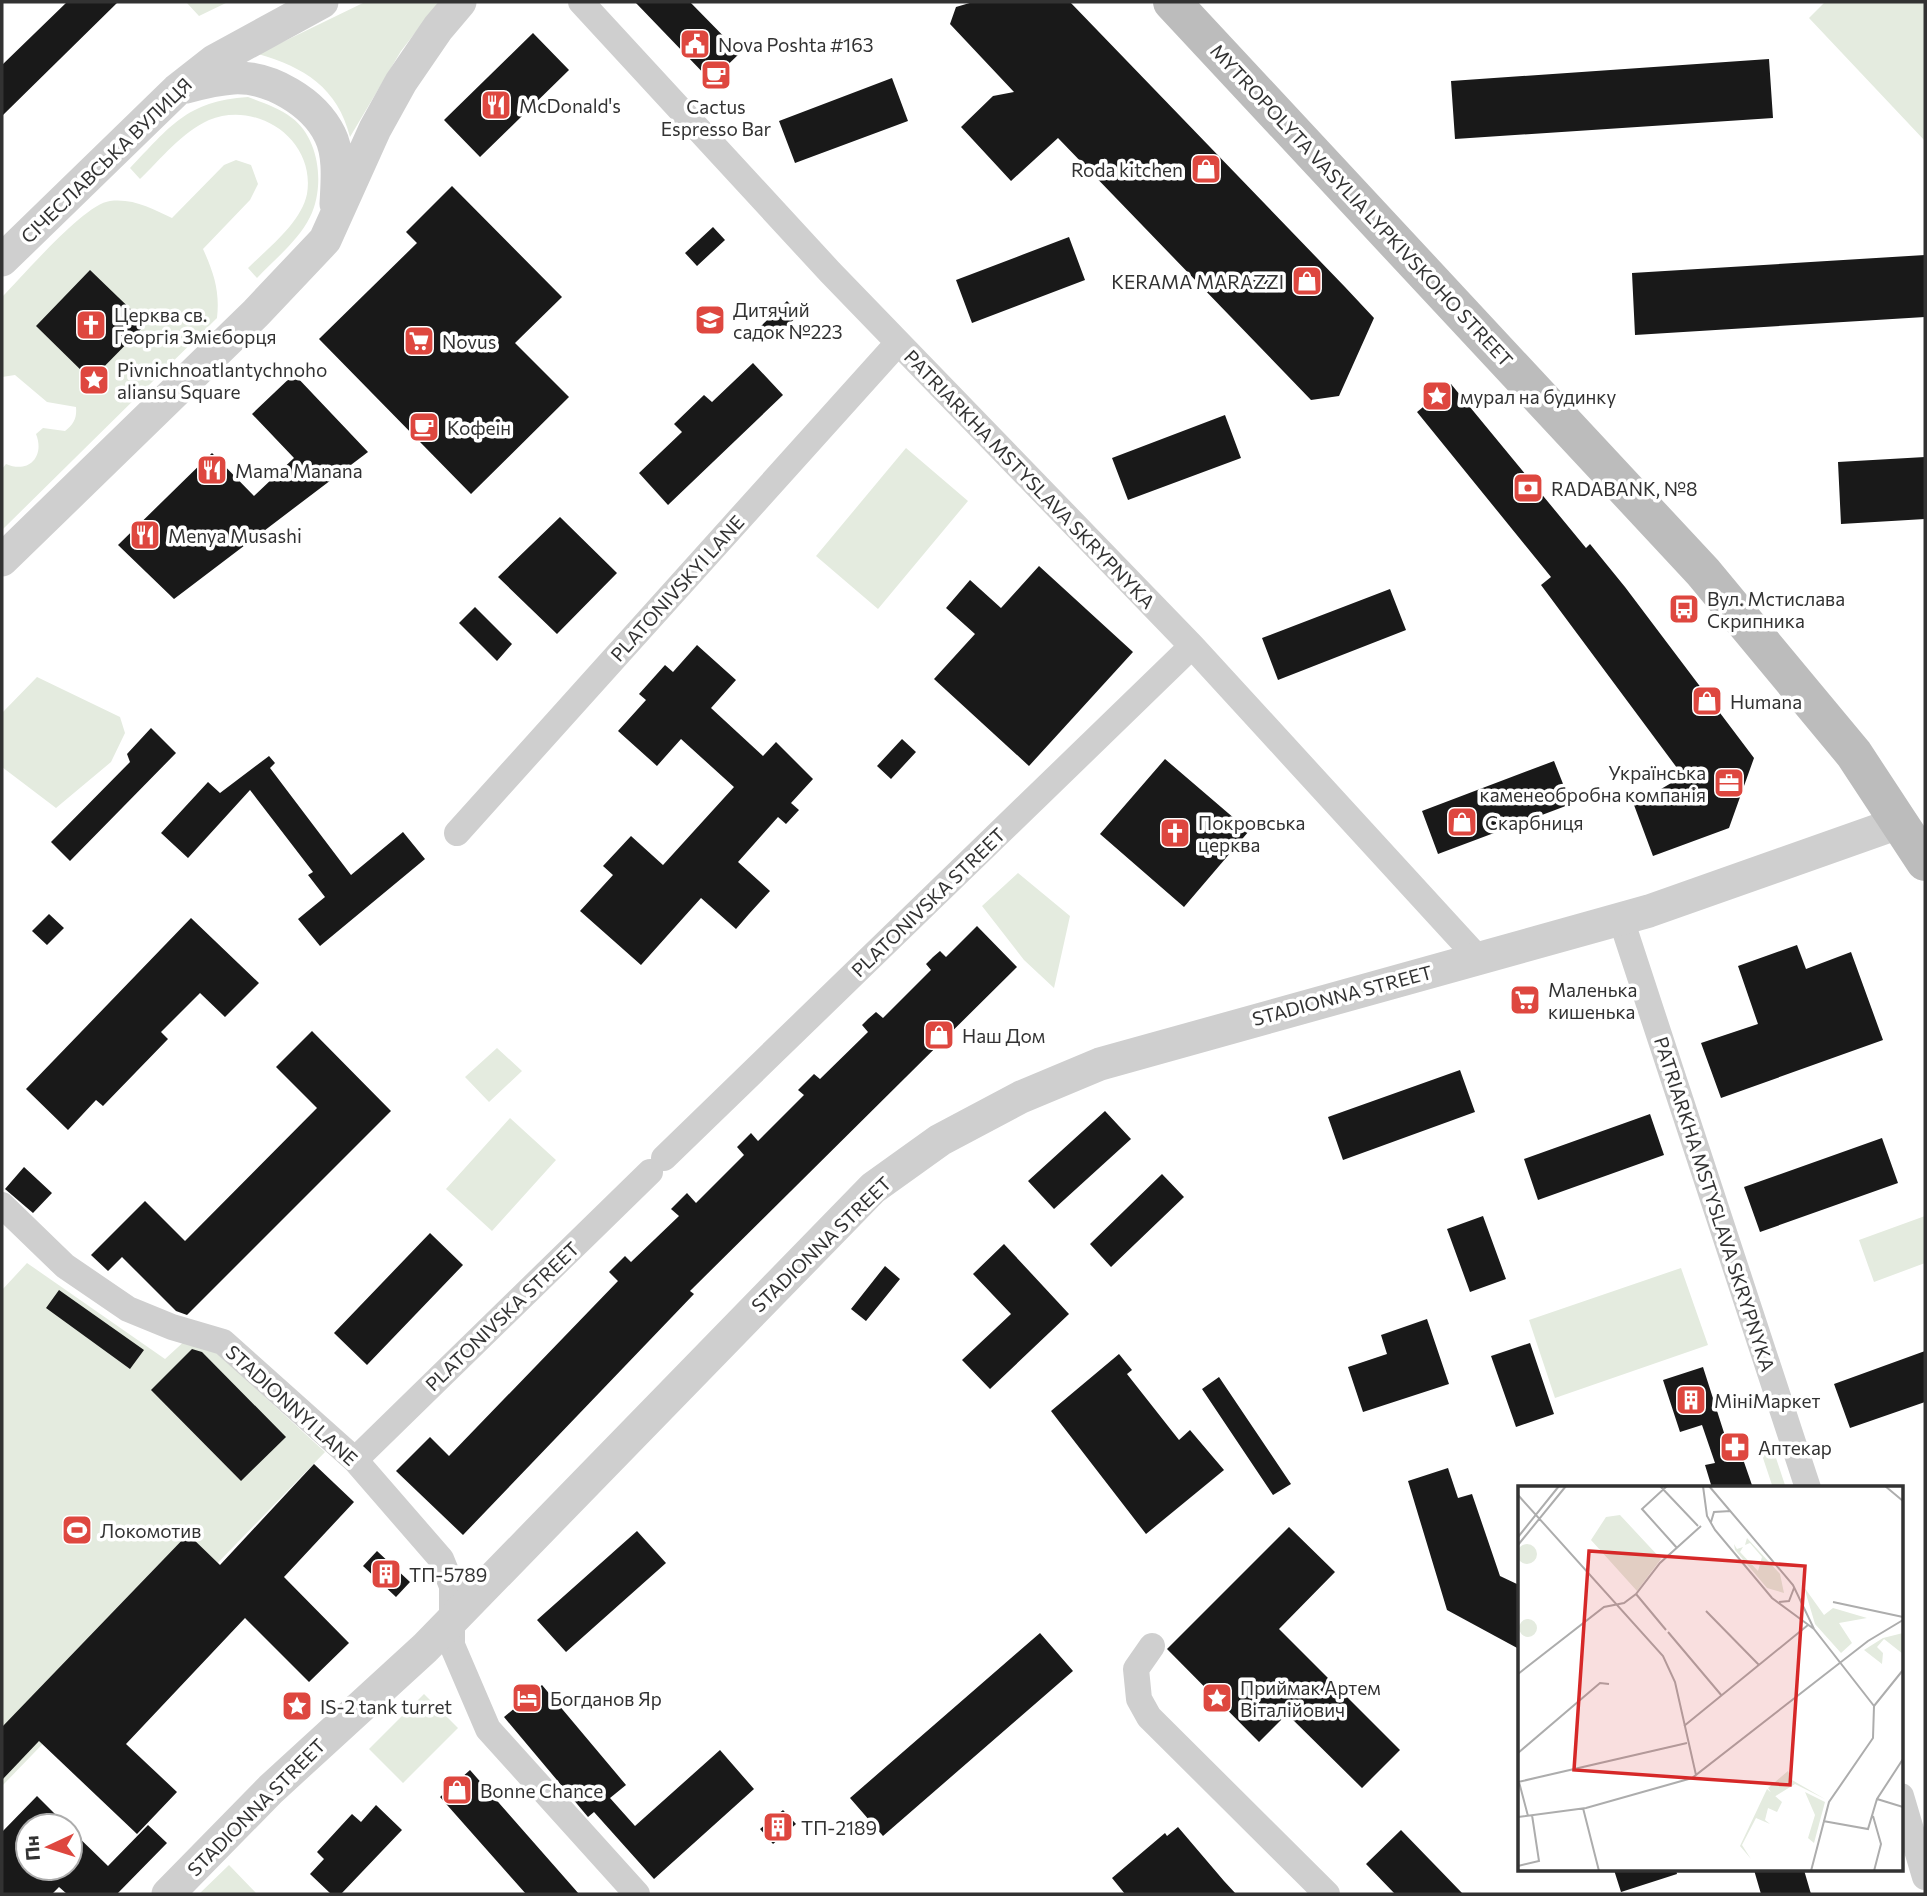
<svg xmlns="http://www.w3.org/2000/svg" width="1927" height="1896" viewBox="0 0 1927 1896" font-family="Commissioner,sans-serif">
<rect width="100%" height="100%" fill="#fff"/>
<path fill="#e4ebdf" d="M 186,2 L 228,2 L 199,16 Z
M 365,2 L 439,2 L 401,51 L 350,137 C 338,88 304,67 258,54 Z
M 1825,2 L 1925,2 L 1925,141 L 1809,18 Z
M 248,97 C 263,103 279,108 292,118 C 320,139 325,187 310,217 C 298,241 275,259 257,278 L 248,268 C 268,248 301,223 307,194 C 316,139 256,100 209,120 C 182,132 161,159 140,179 L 130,168 C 170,127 186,101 248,97 Z
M 236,160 L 251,165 L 258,184 L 250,200 L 203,249 C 214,273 220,292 217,318 L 2,530 L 2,469 L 6,464 C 29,474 45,456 36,434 L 43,428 L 65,431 C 74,424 77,418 76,407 L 47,402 L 15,375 L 2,377 L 2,297 C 23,276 84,204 110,201 C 133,198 153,209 172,218 L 224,165 Z
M 906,448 L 968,501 L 878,609 L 816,556 Z
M 37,677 L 120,717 L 125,733 L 111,762 L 56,808 L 2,767 L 2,713 Z
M 1018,873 L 1070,916 L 1054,988 L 1024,960 L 982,906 Z
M 497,1048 L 522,1071 L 489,1102 L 465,1077 Z
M 510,1118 L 556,1160 L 492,1231 L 446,1189 Z
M 1925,1216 L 1925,1263 L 1874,1282 L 1859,1240 Z
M 27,1263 L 165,1359 L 188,1338 L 205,1342 L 325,1452 L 2,1786 L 2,1290 Z
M 1681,1268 L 1708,1345 L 1555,1398 L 1529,1320 Z
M 1771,1443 L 1786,1488 L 1773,1488 L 1763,1458 Z
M 424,1694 L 458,1728 L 403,1783 L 369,1749 Z
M 229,1865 L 257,1894 L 199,1894 Z"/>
<path fill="#191919" d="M 67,2 L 118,2 L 2,116 L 2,65 Z
M 635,2 L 690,2 L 740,53 L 711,81 Z
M 973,2 L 1070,2 L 1345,287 L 1374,318 L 1339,396 L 1311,400 L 1058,138 L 1011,181 L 961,127 L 993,96 L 1014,92 L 950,24 L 956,7 Z
M 533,33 L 569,70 L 480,157 L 444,120 Z
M 1769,59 L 1773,118 L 1455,139 L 1451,81 Z
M 892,78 L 908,121 L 795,163 L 779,121 Z
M 452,186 L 562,297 L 515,343 L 569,397 L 471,494 L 319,339 L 417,243 L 406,232 Z
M 713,227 L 725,240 L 697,266 L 685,253 Z
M 1069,237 L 1085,280 L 972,323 L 956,280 Z
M 1925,255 L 1925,317 L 1635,335 L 1632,273 Z
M 90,270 L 146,324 L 91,380 L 36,326 Z
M 787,301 L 800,314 L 770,341 L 759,328 Z
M 753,363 L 783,395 L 668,505 L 639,473 L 682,432 L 674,424 L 704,395 L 712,402 Z
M 294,374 L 368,452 L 174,599 L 118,545 L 212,453 L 254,496 L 294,458 L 252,414 Z
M 1451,384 L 1586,548 L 1590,544 L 1625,587 L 1754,758 L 1729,828 L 1653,856 L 1634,805 L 1683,776 L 1541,585 L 1551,577 L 1417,412 Z
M 1225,415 L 1241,458 L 1128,500 L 1112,458 Z
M 1925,457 L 1925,519 L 1841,524 L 1838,462 Z
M 560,517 L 617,573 L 557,634 L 498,577 Z
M 1039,566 L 1133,652 L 1029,766 L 934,679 L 975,634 L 946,608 L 970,580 L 1001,608 Z
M 1390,589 L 1406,630 L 1278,680 L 1262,638 Z
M 475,607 L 512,644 L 497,661 L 459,623 Z
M 697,645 L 736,680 L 711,708 L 763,756 L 776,742 L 813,779 L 791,803 L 799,810 L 786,824 L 778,817 L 738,862 L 770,891 L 749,914 L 736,929 L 701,898 L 641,965 L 580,911 L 613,875 L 603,866 L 631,836 L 663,865 L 734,787 L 681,739 L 657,766 L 618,731 L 646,700 L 639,694 L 665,665 L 673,672 Z
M 151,728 L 176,753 L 70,861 L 51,842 L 130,762 L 127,754 Z
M 902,739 L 916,752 L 891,779 L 877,766 Z
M 269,756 L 275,763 L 270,768 L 351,875 L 403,832 L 425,859 L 320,946 L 298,919 L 325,897 L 308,875 L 313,872 L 250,790 L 188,858 L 161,833 L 208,782 L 220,793 Z
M 1165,759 L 1249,831 L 1184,907 L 1100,834 Z
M 1554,761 L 1571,804 L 1438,854 L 1422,811 Z
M 49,914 L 64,928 L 47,945 L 32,931 Z
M 191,918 L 259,983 L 225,1017 L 200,993 L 161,1032 L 168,1039 L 103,1106 L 96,1100 L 68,1130 L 26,1089 Z
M 977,926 L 1017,967 L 690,1291 L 694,1294 L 463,1535 L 396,1471 L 430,1437 L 449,1456 L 618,1281 L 609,1272 L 625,1256 L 631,1262 L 679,1216 L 671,1209 L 687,1193 L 696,1203 L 744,1155 L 737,1147 L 751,1133 L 758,1141 L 804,1095 L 798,1090 L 814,1074 L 820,1079 L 868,1032 L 862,1025 L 868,1019 L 876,1012 L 883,1018 L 931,970 L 926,964 L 933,957 L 940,951 L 946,957 Z
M 1797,945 L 1806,969 L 1851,952 L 1883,1040 L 1721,1098 L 1701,1043 L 1758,1024 L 1738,966 Z
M 312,1031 L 391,1111 L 187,1315 L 176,1311 L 122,1257 L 108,1271 L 91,1255 L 145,1201 L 185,1241 L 317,1108 L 276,1067 Z
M 1460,1070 L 1475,1112 L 1343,1160 L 1328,1117 Z
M 1105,1111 L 1131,1139 L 1054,1209 L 1028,1181 Z
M 1650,1114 L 1664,1155 L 1538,1200 L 1524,1159 Z
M 1882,1138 L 1898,1183 L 1760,1232 L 1744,1187 Z
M 24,1167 L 52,1193 L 33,1213 L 5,1189 Z
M 1162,1174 L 1184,1197 L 1111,1267 L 1090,1244 Z
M 1483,1216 L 1506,1279 L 1470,1292 L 1447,1229 Z
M 430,1233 L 463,1265 L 367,1365 L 334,1333 Z
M 1004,1244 L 1069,1314 L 990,1389 L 962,1360 L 1011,1314 L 973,1274 Z
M 885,1266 L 900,1279 L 866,1321 L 851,1309 Z
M 59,1290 L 144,1350 L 130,1369 L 46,1308 Z
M 1427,1319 L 1449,1384 L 1363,1412 L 1348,1367 L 1387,1354 L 1381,1335 Z
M 1530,1343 L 1554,1414 L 1516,1427 L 1491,1356 Z
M 192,1349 L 202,1352 L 286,1437 L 241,1481 L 151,1390 Z
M 1925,1351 L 1925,1402 L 1850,1428 L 1834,1384 Z
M 1119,1354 L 1132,1370 L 1127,1374 L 1179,1440 L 1190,1430 L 1224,1470 L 1146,1534 L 1051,1411 Z
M 1703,1367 L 1726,1439 L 1735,1436 L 1753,1488 L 1712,1488 L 1705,1465 L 1715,1463 L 1702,1425 L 1680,1432 L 1663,1380 Z
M 1219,1377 L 1291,1484 L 1273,1495 L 1202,1389 Z
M 314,1464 L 354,1502 L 284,1577 L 349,1643 L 309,1682 L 245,1618 L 126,1744 L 177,1792 L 137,1834 L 39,1741 L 2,1780 L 2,1727 L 188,1534 L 220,1565 Z
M 1448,1468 L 1458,1498 L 1472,1494 L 1500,1576 L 1519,1585 L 1519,1649 L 1447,1610 L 1408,1481 Z
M 1289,1527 L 1335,1572 L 1279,1629 L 1400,1750 L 1362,1788 L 1287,1714 L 1259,1742 L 1167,1649 Z
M 637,1531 L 666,1563 L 566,1652 L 537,1620 Z
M 377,1551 L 410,1582 L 396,1597 L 363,1566 Z
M 1040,1633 L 1073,1671 L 883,1836 L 850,1798 Z
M 542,1685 L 626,1785 L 610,1798 L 635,1826 L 720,1750 L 754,1789 L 654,1879 L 594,1812 L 588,1817 L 504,1717 Z
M 470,1770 L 579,1894 L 526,1894 L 440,1797 Z
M 37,1796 L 67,1826 L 28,1826 L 28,1868 L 70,1868 L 70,1829 L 108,1866 L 148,1825 L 167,1843 L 117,1894 L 67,1894 L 59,1887 L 52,1894 L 2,1894 L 2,1832 Z
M 376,1805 L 402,1830 L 341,1894 L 331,1894 L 310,1874 L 324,1859 L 317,1852 L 352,1814 L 361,1822 Z
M 783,1810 L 796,1824 L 773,1844 L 760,1829 Z
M 1178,1827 L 1224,1881 L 1236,1894 L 1125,1894 L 1112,1878 L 1165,1833 L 1167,1836 Z
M 1401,1830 L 1463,1894 L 1395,1894 L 1366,1864 Z
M 1614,1870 L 1676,1870 L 1677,1874 L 1621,1892 Z
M 1754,1870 L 1804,1870 L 1811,1894 L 1761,1894 Z"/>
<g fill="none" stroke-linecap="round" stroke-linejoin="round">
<path stroke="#cfcfcf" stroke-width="26" d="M 581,2 L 830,272 L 1192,646 L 1478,958
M 457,833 L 897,344
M 1621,919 L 1808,1488
M 664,1158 L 1192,646
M 2,1205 L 65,1266 L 128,1309 L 172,1327 L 223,1342 L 355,1460 L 441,1559 L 452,1586 L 452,1645 L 488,1729 L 637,1894
M 355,1460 L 650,1172
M 1152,1646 L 1136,1669 L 1139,1699 L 1149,1717 L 1327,1894
M 1901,1796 L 1925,1877"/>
<path stroke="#cfcfcf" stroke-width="33" d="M 186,87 C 201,83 217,79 233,78 C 270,76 314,102 330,135 C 340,155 337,183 336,204
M 2,260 L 177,90 L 214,61 L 322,2
M 2,560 L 256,313 L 325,240 L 375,129 L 401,82 L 438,28 L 460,2
M 168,1894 L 271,1789 L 425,1648 L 873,1188 L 940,1140 L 1021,1097 L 1100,1064 L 1649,911 L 1901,822"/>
<path stroke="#bcbcbc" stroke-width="38" d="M 1172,2 L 1703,572 L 1854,754 L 1925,862"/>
</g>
<defs>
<g id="civic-square" transform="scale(1.575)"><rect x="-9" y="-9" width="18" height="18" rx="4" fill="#de473f" stroke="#fff"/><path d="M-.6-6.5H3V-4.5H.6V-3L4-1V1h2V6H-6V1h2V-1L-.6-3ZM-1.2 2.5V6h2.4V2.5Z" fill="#fff"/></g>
<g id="cafe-square" transform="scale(1.575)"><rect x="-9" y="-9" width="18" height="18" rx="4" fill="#de473f" stroke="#fff"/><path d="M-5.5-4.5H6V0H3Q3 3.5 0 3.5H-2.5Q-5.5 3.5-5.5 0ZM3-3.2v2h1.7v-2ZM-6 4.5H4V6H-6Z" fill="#fff"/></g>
<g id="restaurant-square" transform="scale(1.575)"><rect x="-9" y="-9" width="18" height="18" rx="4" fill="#de473f" stroke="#fff"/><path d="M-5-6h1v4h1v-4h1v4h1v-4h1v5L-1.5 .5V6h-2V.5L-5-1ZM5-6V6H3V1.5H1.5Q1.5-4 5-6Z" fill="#fff"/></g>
<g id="shop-square" transform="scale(1.575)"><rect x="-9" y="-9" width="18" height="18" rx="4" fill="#de473f" stroke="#fff"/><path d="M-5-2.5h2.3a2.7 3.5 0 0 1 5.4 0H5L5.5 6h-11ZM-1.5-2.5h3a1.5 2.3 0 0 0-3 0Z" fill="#fff"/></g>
<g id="school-square" transform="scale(1.575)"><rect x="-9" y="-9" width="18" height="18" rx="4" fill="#de473f" stroke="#fff"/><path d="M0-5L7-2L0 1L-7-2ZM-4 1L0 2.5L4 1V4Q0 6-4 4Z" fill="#fff"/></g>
<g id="church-square" transform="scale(1.575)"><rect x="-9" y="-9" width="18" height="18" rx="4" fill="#de473f" stroke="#fff"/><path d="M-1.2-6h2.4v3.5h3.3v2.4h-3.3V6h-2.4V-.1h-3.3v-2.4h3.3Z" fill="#fff"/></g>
<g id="supermarket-square" transform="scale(1.575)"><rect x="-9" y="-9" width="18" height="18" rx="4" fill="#de473f" stroke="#fff"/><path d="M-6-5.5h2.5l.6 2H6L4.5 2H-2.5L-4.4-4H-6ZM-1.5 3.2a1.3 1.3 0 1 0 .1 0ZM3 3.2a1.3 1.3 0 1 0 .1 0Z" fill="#fff"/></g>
<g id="sight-square" transform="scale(1.575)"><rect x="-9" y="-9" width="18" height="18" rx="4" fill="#de473f" stroke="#fff"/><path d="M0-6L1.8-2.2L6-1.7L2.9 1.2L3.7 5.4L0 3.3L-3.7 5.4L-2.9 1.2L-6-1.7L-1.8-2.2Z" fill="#fff"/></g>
<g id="bank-square" transform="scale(1.575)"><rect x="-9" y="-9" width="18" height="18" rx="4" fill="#de473f" stroke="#fff"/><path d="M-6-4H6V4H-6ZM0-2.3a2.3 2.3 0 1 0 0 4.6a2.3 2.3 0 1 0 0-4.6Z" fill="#fff"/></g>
<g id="bus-square" transform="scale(1.575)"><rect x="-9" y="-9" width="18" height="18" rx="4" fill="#de473f" stroke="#fff"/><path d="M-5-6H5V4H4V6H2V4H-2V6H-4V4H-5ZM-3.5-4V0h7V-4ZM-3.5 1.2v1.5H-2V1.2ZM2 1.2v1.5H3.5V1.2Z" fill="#fff"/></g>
<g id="office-square" transform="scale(1.575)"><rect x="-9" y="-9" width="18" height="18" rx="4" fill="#de473f" stroke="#fff"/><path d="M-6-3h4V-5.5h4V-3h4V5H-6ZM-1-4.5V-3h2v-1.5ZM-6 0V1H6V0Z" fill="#fff"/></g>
<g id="building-square" transform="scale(1.575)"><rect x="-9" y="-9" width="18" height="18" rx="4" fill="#de473f" stroke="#fff"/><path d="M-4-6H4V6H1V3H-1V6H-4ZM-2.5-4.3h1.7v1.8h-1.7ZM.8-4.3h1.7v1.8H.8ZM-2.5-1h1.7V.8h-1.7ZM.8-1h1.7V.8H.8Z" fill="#fff"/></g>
<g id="pharmacy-square" transform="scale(1.575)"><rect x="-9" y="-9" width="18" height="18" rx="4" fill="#de473f" stroke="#fff"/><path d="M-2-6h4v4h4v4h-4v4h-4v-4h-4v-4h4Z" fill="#fff"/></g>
<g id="stadium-square" transform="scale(1.575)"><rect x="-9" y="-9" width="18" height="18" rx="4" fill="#de473f" stroke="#fff"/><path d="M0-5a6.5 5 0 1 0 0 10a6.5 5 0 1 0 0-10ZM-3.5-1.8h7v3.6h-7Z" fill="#fff"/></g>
<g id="hotel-square" transform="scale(1.575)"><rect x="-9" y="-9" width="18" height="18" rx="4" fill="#de473f" stroke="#fff"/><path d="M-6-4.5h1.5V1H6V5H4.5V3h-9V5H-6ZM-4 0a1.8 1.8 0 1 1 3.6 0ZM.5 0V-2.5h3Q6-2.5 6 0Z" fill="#fff"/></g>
</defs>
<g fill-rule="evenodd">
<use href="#civic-square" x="695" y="44"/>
<use href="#cafe-square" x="716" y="75"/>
<use href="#restaurant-square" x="496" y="105"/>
<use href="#shop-square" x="1206" y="169"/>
<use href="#shop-square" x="1307" y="281"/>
<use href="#school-square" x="710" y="320"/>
<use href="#church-square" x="91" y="325"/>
<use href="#supermarket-square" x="419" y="341"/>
<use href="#sight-square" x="94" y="380"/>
<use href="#sight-square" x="1437" y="396"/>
<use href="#cafe-square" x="424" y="427"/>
<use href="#restaurant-square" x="212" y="470"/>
<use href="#bank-square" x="1528" y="488"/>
<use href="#restaurant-square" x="145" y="535"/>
<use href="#bus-square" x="1684" y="609"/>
<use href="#shop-square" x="1707" y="701"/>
<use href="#office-square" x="1729" y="783"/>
<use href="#shop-square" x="1462" y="822"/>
<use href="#church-square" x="1175" y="833"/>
<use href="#supermarket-square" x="1525" y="1000"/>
<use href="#shop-square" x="939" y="1035"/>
<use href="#building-square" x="1691" y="1400"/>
<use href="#pharmacy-square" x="1735" y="1447"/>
<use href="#stadium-square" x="77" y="1530"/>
<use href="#building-square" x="386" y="1574"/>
<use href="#hotel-square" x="527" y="1698"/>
<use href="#sight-square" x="1217" y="1698"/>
<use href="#sight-square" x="297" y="1706"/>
<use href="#shop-square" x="457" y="1790"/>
<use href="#building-square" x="778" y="1827"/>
</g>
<g text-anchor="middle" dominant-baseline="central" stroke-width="7" stroke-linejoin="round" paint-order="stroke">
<g font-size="19" fill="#323232" stroke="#fff" text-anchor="start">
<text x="718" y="44">Nova Poshta #163</text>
<text x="519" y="105">McDonald's</text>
<text x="716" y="106" text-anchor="middle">Cactus<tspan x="716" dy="22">Espresso Bar</tspan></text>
<text x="1183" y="169" text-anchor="end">Roda kitchen</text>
<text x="1284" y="281" text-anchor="end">KERAMA MARAZZI</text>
<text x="733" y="309">Дитячий<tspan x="733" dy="22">садок №223</tspan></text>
<text x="114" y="314">Церква св.<tspan x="114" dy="22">Георгія Змієборця</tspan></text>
<text x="442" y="341">Novus</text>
<text x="117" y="369">Pivnichnoatlantychnoho<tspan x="117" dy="22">aliansu Square</tspan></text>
<text x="1460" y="396">мурал на будинку</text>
<text x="447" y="427">Кофеiн</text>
<text x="235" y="470">Mama Manana</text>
<text x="1551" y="488">RADABANK, №8</text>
<text x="168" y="535">Menya Musashi</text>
<text x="1707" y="598">Вул. Мстислава<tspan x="1707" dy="22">Скрипника</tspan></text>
<text x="1730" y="701">Humana</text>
<text x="1706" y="772" text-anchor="end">Українська<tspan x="1706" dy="22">каменеобробна компанія</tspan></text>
<text x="1198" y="822">Покровська<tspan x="1198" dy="22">церква</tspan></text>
<text x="1485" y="822">Скарбниця</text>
<text x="1548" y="989">Маленька<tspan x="1548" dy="22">кишенька</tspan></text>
<text x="962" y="1035">Наш Дом</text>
<text x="1714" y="1400">МініМаркет</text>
<text x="1758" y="1447">Аптекар</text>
<text x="100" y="1530">Локомотив</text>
<text x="409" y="1574">ТП-5789</text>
<text x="1240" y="1687">Приймак Артем<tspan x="1240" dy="22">Віталійович</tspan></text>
<text x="550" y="1698">Богданов Яр</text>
<text x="320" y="1706">IS-2 tank turret</text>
<text x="480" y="1790">Bonne Chance</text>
<text x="801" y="1827">ТП-2189</text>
</g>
<g font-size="19" fill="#323232" stroke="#fff">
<text transform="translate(106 160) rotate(-44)">СІЧЕСЛАВСЬКА ВУЛИЦЯ</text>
<text transform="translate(1362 205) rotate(47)">MYTROPOLYTA VASYLIA LYPKIVSKOHO STREET</text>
<text transform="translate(1030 479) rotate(46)">PATRIARKHA MSTYSLAVA SKRYPNYKA</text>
<text transform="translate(677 588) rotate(-48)">PLATONIVSKYI LANE</text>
<text transform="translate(928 902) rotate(-44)">PLATONIVSKA STREET</text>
<text transform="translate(1342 995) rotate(-15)">STADIONNA STREET</text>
<text transform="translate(1715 1204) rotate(72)">PATRIARKHA MSTYSLAVA SKRYPNYKA</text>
<text transform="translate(821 1244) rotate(-44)">STADIONNA STREET</text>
<text transform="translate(502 1316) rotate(-44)">PLATONIVSKA STREET</text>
<text transform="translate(292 1405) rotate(42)">STADIONNYI LANE</text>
<text transform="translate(256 1807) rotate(-45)">STADIONNA STREET</text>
</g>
</g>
<g transform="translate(1518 1486)">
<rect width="385" height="385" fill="#fff"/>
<path d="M 102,29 L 143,73 L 119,105 L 73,54 L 88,31 ZM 229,52 L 262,88 L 266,107 L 249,102 L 217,64 L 216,58 L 219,63 L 225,61 L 222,66 L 240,85 L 244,71 L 232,57 L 227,59 ZM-1 68a10 10 0 1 1 20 0a10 10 0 1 1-20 0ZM 286,101 L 306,129 L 315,122 L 349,132 L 321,137 L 334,157 L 323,167 L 297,138 ZM1 142a9 9 0 1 1 18 0a9 9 0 1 1-18 0ZM 385,147 L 385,168 L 366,153 L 359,161 L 365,167 L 364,178 L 346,164 L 365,152 ZM 270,285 L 274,294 L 307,313 L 277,298 L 256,311 L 250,302 ZM 249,303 L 264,316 L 259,326 L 250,322 L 247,334 L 252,338 L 238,332 L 224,359 L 233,373 L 222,360 ZM 287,306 L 307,316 L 296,357 L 290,352 L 297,329 Z" fill="#e4ebdf"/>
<path fill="none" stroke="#adadad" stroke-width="2" d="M 142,0 L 180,40M 149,0 L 124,23 L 159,62M 185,0 L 189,30 L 197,44 L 254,112 L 296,143M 191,0 L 275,99 L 296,143 L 356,220 L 355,252 L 311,316 L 293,385M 367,0 L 385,15M 0,9 L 145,170 L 157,196 L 178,289M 193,36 L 196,26 L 213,25M 0,51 L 41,0M 0,59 L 48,0M 118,108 L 148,144M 261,116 L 271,115 L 276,102M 315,116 L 385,131M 188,125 L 241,179M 150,146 L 204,210M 0,188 L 86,121 L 106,117 L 118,108 L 142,77 L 183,40M 356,220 L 385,184M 166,240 L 290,139M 0,267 L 82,197 L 91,198M 0,296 L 169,257M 1,296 L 10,330M 359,313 L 385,321M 65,322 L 81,385M 355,330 L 363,358 L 356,385M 0,331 L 68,322 L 174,292 L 350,155 L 385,134M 305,335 L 350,343 L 359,313 L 385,273M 0,380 L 21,375 L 14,329"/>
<path fill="#d62828" fill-opacity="0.15" stroke="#d62828" stroke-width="3.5" d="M 71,65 L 287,80 L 272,299 L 56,284 Z"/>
<rect width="385" height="385" fill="none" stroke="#323232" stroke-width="3.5"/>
</g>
<rect width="1927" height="1896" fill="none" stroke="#323232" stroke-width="7"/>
<g transform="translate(49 1847) rotate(266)"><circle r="33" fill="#ffffff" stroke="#adadad" stroke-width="2"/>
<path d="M0-5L12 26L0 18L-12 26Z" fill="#de473f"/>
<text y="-10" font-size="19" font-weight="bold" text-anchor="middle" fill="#323232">Пн</text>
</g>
</svg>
